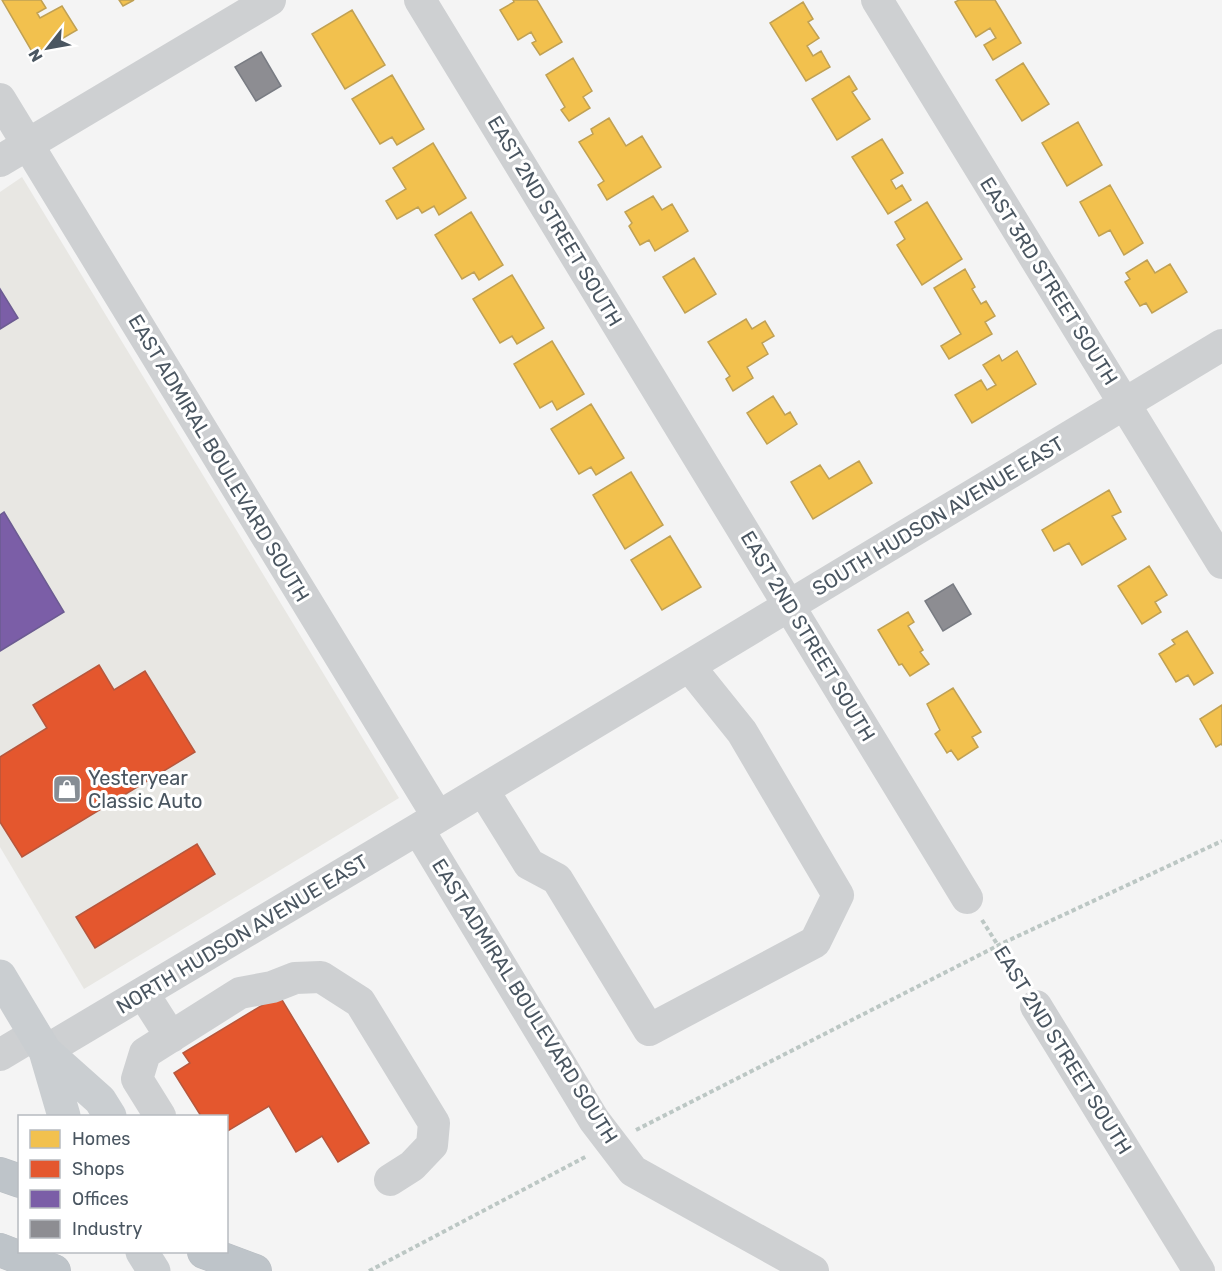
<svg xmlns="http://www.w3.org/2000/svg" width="1222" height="1271" viewBox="0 0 1222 1271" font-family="Rubik,sans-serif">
<rect width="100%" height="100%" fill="#f4f4f4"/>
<path fill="#e8e7e3" d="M 22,177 L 399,798 L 84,989 L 0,847 L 0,192 Z"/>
<path fill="#f2c14e" stroke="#c0a154" stroke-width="1.5" d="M 2,0 L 41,0 L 46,8 L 37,13 L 40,18 L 62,6 L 77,30 L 34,55 Z
M 119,0 L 134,0 L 123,6 Z
M 513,0 L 537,0 L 562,42 L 540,55 L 532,43 L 536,41 L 531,32 L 518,40 L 500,10 L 514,2 Z
M 959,0 L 995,0 L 1021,43 L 993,60 L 984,45 L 996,38 L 990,28 L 976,37 L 955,2 Z
M 803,2 L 813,19 L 808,22 L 819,38 L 807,46 L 813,56 L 821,51 L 830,67 L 806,81 L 770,23 Z
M 352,10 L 385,65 L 345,89 L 312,34 Z
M 573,58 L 592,91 L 583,97 L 590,108 L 569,121 L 561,110 L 565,107 L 546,75 Z
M 1023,63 L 1049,104 L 1022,121 L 996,80 Z
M 392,75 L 424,129 L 397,145 L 392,137 L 380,144 L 352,99 Z
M 849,76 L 857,89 L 852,92 L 870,119 L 837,140 L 812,99 Z
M 609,118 L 626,146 L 642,136 L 661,167 L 607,200 L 598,185 L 604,181 L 579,142 L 593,134 L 591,129 Z
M 1078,122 L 1102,165 L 1067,186 L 1042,143 Z
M 882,139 L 903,173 L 891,180 L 896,189 L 902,185 L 911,200 L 888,214 L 852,157 Z
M 433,143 L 466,198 L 439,215 L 434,206 L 422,213 L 418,207 L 397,219 L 386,201 L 406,189 L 393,168 Z
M 1110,185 L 1143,243 L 1124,255 L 1110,230 L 1099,236 L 1080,202 Z
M 653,196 L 662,210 L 672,204 L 688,231 L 655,251 L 649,240 L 640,245 L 629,226 L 632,223 L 625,212 Z
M 927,202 L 962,259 L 922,285 L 897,245 L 905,239 L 895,222 Z
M 471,212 L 503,265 L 479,280 L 474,272 L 462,279 L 435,235 Z
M 694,258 L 716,294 L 685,313 L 663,277 Z
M 1147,260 L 1155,273 L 1170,264 L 1187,292 L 1152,313 L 1146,303 L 1140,306 L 1125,282 L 1130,279 L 1126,273 Z
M 965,269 L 975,287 L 972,289 L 981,304 L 986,301 L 995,316 L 985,322 L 992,334 L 949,359 L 941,346 L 961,334 L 934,288 Z
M 512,275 L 544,328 L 517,344 L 512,336 L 500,343 L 473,299 Z
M 746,319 L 752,329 L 765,321 L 774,336 L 762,343 L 768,354 L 747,367 L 753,378 L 733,391 L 726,379 L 730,376 L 708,342 Z
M 552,341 L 584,394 L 557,410 L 552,401 L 540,408 L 514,364 Z
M 1017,351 L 1036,384 L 972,423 L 955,395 L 981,380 L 987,390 L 996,385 L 983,365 L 999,355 L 1002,361 Z
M 773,396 L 785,415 L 790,412 L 797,424 L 767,444 L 747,413 Z
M 591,404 L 624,458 L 596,475 L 591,467 L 579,474 L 551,429 Z
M 859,461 L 872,483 L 813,519 L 791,482 L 820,465 L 829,479 Z
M 631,472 L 663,525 L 625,549 L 593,495 Z
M 1109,490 L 1121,512 L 1112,516 L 1126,539 L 1082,565 L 1069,543 L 1054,551 L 1042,530 Z
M 670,536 L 701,587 L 662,610 L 631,560 Z
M 1149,566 L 1167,595 L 1155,602 L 1161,612 L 1142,624 L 1118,586 Z
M 908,612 L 914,622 L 908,626 L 923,650 L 920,652 L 929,664 L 910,676 L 902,664 L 899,665 L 878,630 Z
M 1187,631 L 1213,673 L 1194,685 L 1188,675 L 1176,682 L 1159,654 L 1175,644 L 1172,640 Z
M 953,688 L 981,732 L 972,737 L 978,747 L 958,760 L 951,750 L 947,753 L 935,734 L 940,730 L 927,704 Z
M 1222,705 L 1222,745 L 1221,744 L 1216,747 L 1200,719 Z"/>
<path fill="#e4572e" stroke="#b6573d" stroke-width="1.5" d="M 99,665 L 114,690 L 145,671 L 195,752 L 22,857 L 0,822 L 0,757 L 47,728 L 33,705 Z
M 197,844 L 215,874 L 95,948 L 76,917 Z
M 279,995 L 369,1143 L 338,1162 L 322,1136 L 296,1152 L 269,1106 L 226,1132 L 226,1116 L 201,1116 L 174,1073 L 190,1063 L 183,1053 Z"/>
<path fill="#7b5ea7" stroke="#6c5c92" stroke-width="1.5" d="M 0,289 L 18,318 L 0,329 Z
M 4,512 L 64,612 L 0,651 L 0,515 Z"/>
<path fill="#8d8d92" stroke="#797c83" stroke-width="1.5" d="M 261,52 L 281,86 L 256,101 L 235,67 Z
M 953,584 L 971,614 L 943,631 L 925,601 Z"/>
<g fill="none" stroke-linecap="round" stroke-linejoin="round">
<g stroke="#b9bec3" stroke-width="34">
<path id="highway" d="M 0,1174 L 20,1181
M 0,1250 L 54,1271
M 204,1252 L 255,1271"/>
</g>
<path stroke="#bcc7c4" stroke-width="4" stroke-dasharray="4.5 3" stroke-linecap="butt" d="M 982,920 L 1021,982
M 636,1130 L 1003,943 L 1222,841
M 369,1271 L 587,1156"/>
<path stroke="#ced0d2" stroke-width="32" d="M 420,0 L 967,898
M 877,0 L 1222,563
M 0,99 L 438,817
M 0,161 L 270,0
M 483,790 L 529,864 L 557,879 L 649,1030 L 815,942 L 838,895 L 742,732 L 689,666
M 418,829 L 594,1120 L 633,1171 L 813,1271
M 143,993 L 171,1037
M 1036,1006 L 1199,1271
M 45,1051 L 418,829 L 1222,345
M 0,1055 L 35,1034
M 160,1116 L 137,1079 L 145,1053 L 240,993 L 272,987 L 295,978 L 321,977 L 360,1002 L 434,1123 L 432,1145 L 412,1166 L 390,1180"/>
<path stroke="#caced1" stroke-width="33" d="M 0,976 L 45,1051 L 64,1116
M 45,1051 L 100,1100 L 110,1116
M 142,1252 L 154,1271"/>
<use href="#highway" stroke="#bec4c9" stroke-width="33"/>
</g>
<defs>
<g id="shop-square" transform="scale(1.5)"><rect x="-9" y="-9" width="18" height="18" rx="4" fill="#868d94" stroke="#fff"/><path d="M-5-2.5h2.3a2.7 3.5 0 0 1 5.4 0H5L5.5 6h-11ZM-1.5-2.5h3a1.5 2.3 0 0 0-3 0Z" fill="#fff"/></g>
</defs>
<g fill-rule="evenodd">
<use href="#shop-square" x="67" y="789"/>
</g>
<g text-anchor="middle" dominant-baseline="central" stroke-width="6" stroke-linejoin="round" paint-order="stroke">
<g font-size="20" fill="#4a5661" stroke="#fff">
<text transform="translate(555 221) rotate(59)">EAST 2ND STREET SOUTH</text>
<text transform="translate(1049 281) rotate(58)">EAST 3RD STREET SOUTH</text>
<text transform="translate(219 458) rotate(59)">EAST ADMIRAL BOULEVARD SOUTH</text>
<text transform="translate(938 516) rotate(-31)">SOUTH HUDSON AVENUE EAST</text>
<text transform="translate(808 636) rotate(59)">EAST 2ND STREET SOUTH</text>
<text transform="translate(242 934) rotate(-31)">NORTH HUDSON AVENUE EAST</text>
<text transform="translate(525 1001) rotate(58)">EAST ADMIRAL BOULEVARD SOUTH</text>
<text transform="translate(1063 1050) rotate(58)">EAST 2ND STREET SOUTH</text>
</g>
<g font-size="20" fill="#4a5661" stroke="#fff" text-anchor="start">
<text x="88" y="778">Yesteryear<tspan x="88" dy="23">Classic Auto</tspan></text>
</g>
</g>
<rect x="18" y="1115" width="210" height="138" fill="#ffffff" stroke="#b7bbc0" stroke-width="1.5"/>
<rect x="30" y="1130" width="30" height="18" fill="#f2c14e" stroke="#b7bbc0" stroke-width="1.5"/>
<text x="72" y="1145" font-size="18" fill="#4a5661">Homes</text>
<rect x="30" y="1160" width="30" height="18" fill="#e4572e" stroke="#b7bbc0" stroke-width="1.5"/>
<text x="72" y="1175" font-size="18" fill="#4a5661">Shops</text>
<rect x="30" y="1190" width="30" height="18" fill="#7b5ea7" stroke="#b7bbc0" stroke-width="1.5"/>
<text x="72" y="1205" font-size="18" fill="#4a5661">Offices</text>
<rect x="30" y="1220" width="30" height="18" fill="#8d8d92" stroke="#b7bbc0" stroke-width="1.5"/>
<text x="72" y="1235" font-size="18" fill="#4a5661">Industry</text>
<g transform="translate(48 48) rotate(239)" stroke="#ffffff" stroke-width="4.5" paint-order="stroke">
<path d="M0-4.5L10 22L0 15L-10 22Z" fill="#4a5661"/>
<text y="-9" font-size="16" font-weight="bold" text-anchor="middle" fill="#4a5661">N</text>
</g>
</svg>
